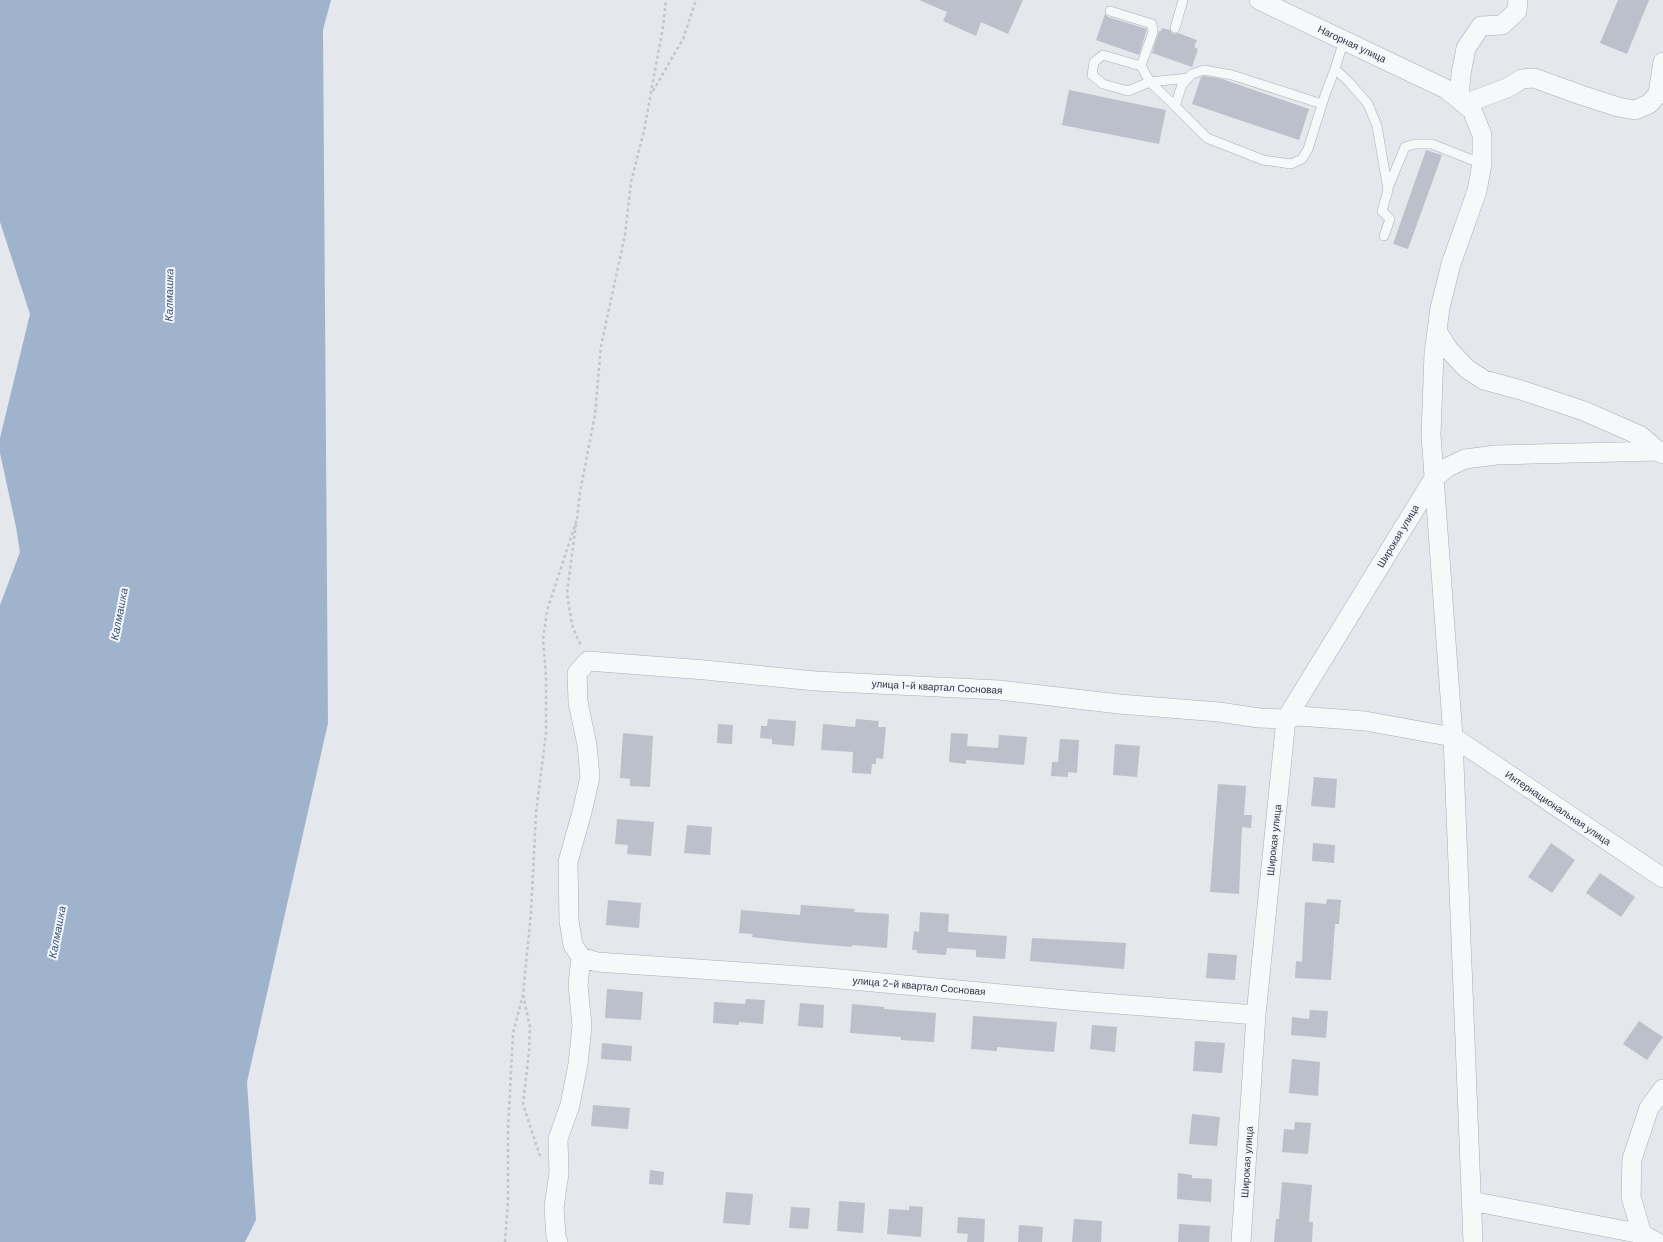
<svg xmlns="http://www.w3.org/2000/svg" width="1663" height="1242" viewBox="0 0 1663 1242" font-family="'DM Sans',sans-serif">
<rect width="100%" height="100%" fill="#e4e7ec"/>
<path fill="#9fb4cc" d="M 0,0 L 331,0 L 323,30 L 328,723 L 247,1082 L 256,1220 L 245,1242 L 0,1242 L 0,605 L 20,552 L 16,527 L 0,453 L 0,438 L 30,314 L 0,222 Z"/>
<path fill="#bbc0ca" d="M 919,0 L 1023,0 L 1008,34 L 981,22 L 976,36 L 943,21 L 947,12 Z
M 1618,0 L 1649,0 L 1627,54 L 1600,43 Z
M 1105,14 L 1108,17 L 1147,29 L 1139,55 L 1096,40 Z
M 1162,28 L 1170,30 L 1173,34 L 1178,33 L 1197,40 L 1194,47 L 1198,49 L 1192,67 L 1152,53 L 1159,31 L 1161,31 Z
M 1204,76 L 1222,79 L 1309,109 L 1299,140 L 1192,104 L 1201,77 Z
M 1069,90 L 1166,110 L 1159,144 L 1062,125 Z
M 1426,150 L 1442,155 L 1408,249 L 1393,244 Z
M 768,719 L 796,721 L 794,746 L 772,744 L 772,739 L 760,738 L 761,726 L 767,726 Z
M 856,719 L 879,721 L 878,727 L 886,727 L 883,759 L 876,758 L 876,764 L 872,764 L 871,774 L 852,773 L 853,752 L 821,750 L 823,724 L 855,727 Z
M 718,724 L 733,725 L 732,744 L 717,743 Z
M 623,733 L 653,736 L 650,787 L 630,786 L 630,779 L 620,778 Z
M 951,733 L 968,734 L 967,746 L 998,748 L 999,735 L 1027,737 L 1024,765 L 966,760 L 966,764 L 949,762 Z
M 1060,739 L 1079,740 L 1077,773 L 1068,772 L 1068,777 L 1051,776 L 1052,762 L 1058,762 Z
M 1115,744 L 1140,746 L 1137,777 L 1113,775 Z
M 1314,777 L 1337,779 L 1335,808 L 1311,806 Z
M 1218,784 L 1246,786 L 1244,815 L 1252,815 L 1251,828 L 1242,827 L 1239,894 L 1210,892 Z
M 617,819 L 654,822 L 651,856 L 627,854 L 628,845 L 615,844 Z
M 687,825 L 712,827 L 710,855 L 684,853 Z
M 1313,843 L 1335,845 L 1334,863 L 1312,861 Z
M 1551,843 L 1575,860 L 1552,893 L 1528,877 Z
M 1600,873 L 1635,897 L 1621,917 L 1586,893 Z
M 1327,899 L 1341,900 L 1339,924 L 1335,924 L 1331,980 L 1295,978 L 1296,961 L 1302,962 L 1305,902 L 1326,904 Z
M 608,900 L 641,903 L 639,928 L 606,925 Z
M 801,905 L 855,909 L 854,912 L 889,914 L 887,948 L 852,945 L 852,947 L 794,942 L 752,937 L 753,934 L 739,933 L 741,910 L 800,915 Z
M 920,912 L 949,914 L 948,932 L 1007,936 L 1005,959 L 976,957 L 976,950 L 947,948 L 946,955 L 917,953 L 917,950 L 912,950 L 914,931 L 919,932 Z
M 1032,938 L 1126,943 L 1124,969 L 1030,961 Z
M 1208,953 L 1237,955 L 1235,980 L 1206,978 Z
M 607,989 L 643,992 L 641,1020 L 605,1018 Z
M 746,999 L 765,1000 L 763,1024 L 739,1022 L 739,1025 L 713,1023 L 714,1002 L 745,1004 Z
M 800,1003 L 824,1005 L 823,1028 L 798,1026 Z
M 852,1004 L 884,1007 L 884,1009 L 936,1013 L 934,1042 L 901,1040 L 901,1037 L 850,1033 Z
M 1310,1010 L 1328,1011 L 1326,1038 L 1291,1035 L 1292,1017 L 1309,1019 Z
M 973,1016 L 1057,1022 L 1054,1052 L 997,1047 L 997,1051 L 971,1049 Z
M 1639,1021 L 1663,1037 L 1647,1060 L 1623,1044 Z
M 1092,1025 L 1117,1027 L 1115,1052 L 1090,1049 Z
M 1195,1041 L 1225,1043 L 1222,1073 L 1193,1071 Z
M 602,1043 L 632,1046 L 631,1061 L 601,1059 Z
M 1292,1059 L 1320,1062 L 1318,1096 L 1289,1093 Z
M 593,1105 L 630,1108 L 628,1129 L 591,1126 Z
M 1192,1114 L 1220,1117 L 1217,1146 L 1189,1144 Z
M 1295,1122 L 1311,1123 L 1308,1154 L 1282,1152 L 1284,1129 L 1294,1130 Z
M 650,1170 L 664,1172 L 663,1185 L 649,1184 Z
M 1178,1173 L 1192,1175 L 1192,1178 L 1212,1179 L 1211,1202 L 1177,1199 Z
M 1282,1182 L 1312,1185 L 1309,1222 L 1313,1222 L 1312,1242 L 1274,1242 L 1276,1219 L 1279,1219 Z
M 726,1192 L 753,1194 L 750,1225 L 723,1223 Z
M 839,1201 L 865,1203 L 863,1233 L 837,1231 Z
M 909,1206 L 923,1207 L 921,1237 L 887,1234 L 889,1209 L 909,1210 Z
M 791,1207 L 810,1208 L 808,1229 L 789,1228 Z
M 958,1217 L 985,1219 L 984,1242 L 967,1242 L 968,1234 L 957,1233 Z
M 1074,1219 L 1102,1221 L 1101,1242 L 1072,1242 Z
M 1179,1224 L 1210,1226 L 1209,1242 L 1178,1242 Z
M 1019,1225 L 1043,1227 L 1042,1242 L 1018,1242 Z"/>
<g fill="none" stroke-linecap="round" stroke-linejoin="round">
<g stroke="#a9aeb7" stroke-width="10">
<path id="lane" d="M 1110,11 L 1152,24 L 1153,32 L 1141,66 L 1103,55 L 1094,62 L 1092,75 L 1103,84 L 1128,91 L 1150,82 L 1188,78
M 1175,28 L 1183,0
M 1141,66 L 1150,82 L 1175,106
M 1335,69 L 1349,82 L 1368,104 L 1377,126 L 1388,190 L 1382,211 L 1390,219 L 1384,236
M 1322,104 L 1232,75 L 1204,70 L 1192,74 L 1182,85 L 1175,106 L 1207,138 L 1263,160 L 1291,164 L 1302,159 L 1308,149 L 1325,95 L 1335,69 L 1344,40
M 1388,188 L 1405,147 L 1415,144 L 1432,144 L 1482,164"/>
</g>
<g stroke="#a9aeb7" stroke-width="20">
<path id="street" d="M 1259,0 L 1446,89 L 1472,110 L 1482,135 L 1482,164 L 1477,191 L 1451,264 L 1440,308 L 1434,353 L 1431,435 L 1453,737 L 1473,1242
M 1459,99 L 1461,74 L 1466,48 L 1481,26 L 1502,25 L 1517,11 L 1518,0
M 1464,104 L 1507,88 L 1522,79 L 1534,78 L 1581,95 L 1618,107 L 1635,110 L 1649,104 L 1658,94 L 1663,62
M 1437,331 L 1449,350 L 1467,369 L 1484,380 L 1521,390 L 1584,411 L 1641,436 L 1658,451 L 1663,451
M 581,957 L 597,962 L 830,978 L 1078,1001 L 1256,1015
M 1471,1201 L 1642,1234 L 1656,1242
M 1642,1234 L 1631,1197 L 1632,1159 L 1649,1108 L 1663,1089
M 558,1242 L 556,1237 L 554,1207 L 559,1173 L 558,1139 L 570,1105 L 578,1064 L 582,1026 L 578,985 L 581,957 L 573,945 L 569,921 L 568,862 L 582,812 L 590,777 L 587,745 L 578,702 L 577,673 L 588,661 L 705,670 L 815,681 L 999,690 L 1119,704 L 1219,712 L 1259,718 L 1286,719 L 1299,716 L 1365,721 L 1453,737 L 1663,878
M 1241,1242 L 1256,1015 L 1286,719 L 1434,478 L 1448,467 L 1465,459 L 1496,455 L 1658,451 L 1663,454"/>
</g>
<path stroke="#c2c5cb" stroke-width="2.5" stroke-dasharray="3 3" stroke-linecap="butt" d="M 653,91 L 683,39 L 696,0
M 577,519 L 580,492 L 595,415 L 601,346 L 625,235 L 631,182 L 644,131 L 663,27 L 666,0
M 576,524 L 567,593 L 572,625 L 581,646
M 523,995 L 530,1027 L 529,1052 L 523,1104 L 540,1156
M 505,1242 L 508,1201 L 508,1130 L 513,1033 L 523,995 L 531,913 L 536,813 L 546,733 L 546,676 L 543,639 L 547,611 L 577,519"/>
<use href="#lane" stroke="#f7f8fa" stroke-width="9"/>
<use href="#street" stroke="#f7f8fa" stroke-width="19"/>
</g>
<g text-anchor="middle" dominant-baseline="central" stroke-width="4" stroke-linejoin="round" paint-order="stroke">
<g font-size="10" fill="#2b3445" stroke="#f4f6f9">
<text transform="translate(1352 44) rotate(25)">Нагорная улица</text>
<text transform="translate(1398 536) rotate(-59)">Широкая улица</text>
<text transform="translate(937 687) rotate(3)">улица 1-й квартал Сосновая</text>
<text transform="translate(1558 808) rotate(34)">Интернациональная улица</text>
<text transform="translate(1274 840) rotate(-84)">Широкая улица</text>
<text transform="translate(919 986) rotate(5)">улица 2-й квартал Сосновая</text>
<text transform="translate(1247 1162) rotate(-86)">Широкая улица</text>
</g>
<g font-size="11" font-style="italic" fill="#34527a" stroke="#f4f6f9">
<text transform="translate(169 295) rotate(-89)">Калмашка</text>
<text transform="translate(119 614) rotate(-79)">Калмашка</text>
<text transform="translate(57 932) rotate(-79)">Калмашка</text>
</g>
</g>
</svg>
